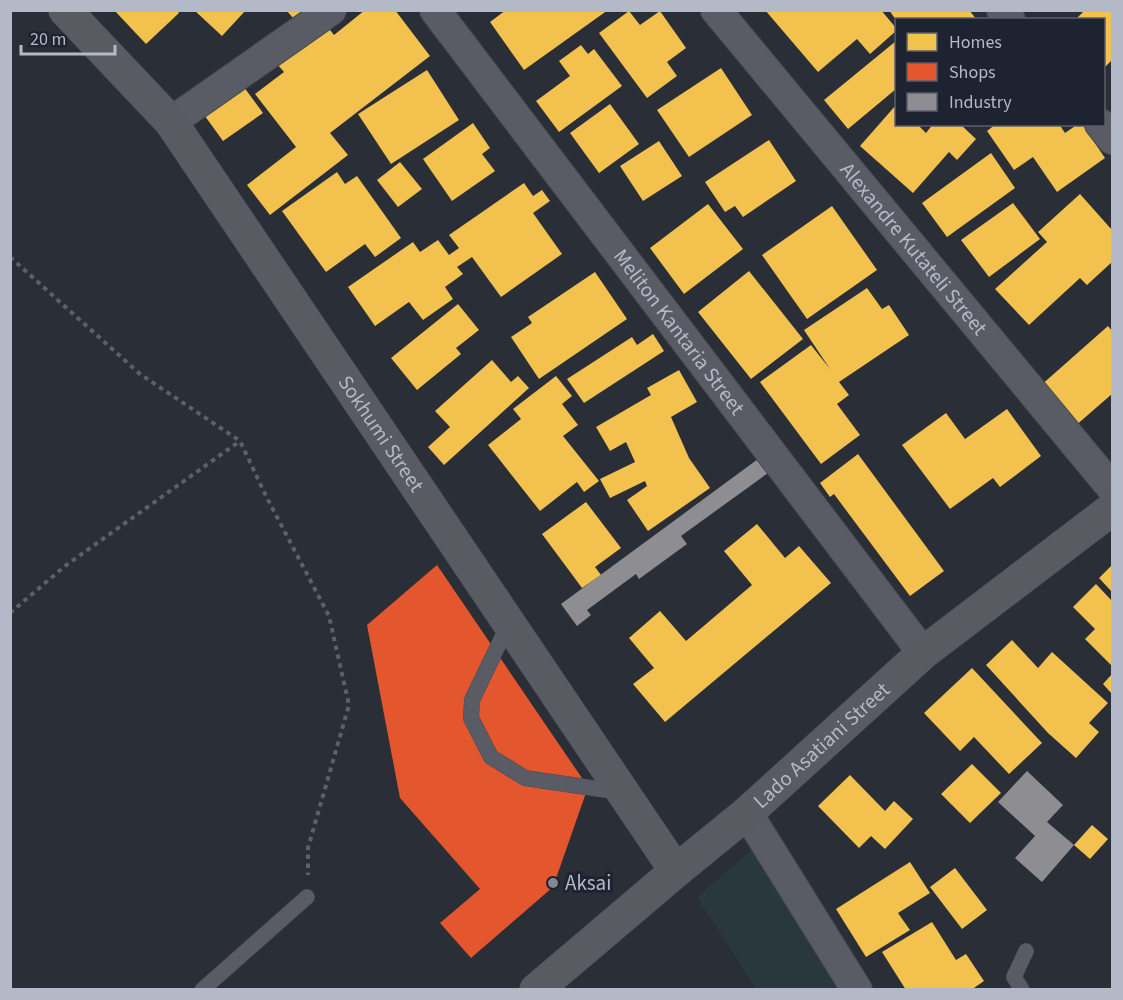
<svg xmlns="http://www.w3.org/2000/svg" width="1123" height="1000" viewBox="0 0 1123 1000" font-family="'Source Sans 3',sans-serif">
<rect width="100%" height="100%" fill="#2a2e36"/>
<path fill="#28383c" d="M 758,845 L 849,989 L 756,989 L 697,897 Z"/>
<path fill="#f2c14e" d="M 114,10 L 177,10 L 179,13 L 146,44 Z
M 194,10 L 246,10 L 222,36 Z
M 286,10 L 304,10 L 294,19 Z
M 365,10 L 395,10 L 430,56 L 330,133 L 348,155 L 270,215 L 247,185 L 296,147 L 255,94 L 284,72 L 277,64 L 327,26 L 334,35 Z
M 506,10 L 608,10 L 524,70 L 490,22 Z
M 765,10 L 881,10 L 896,28 L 896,31 L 870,54 L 857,39 L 818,72 Z
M 889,10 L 969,10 L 977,20 L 896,20 Z
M 1085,10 L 1112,10 L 1112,60 L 1104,68 L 1104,20 L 1075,20 Z
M 629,11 L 640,25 L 660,11 L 686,48 L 667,62 L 677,76 L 647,98 L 599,33 Z
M 896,41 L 896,89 L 848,129 L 824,100 Z
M 581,45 L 588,54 L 594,49 L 622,86 L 559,132 L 536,101 L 570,76 L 559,61 Z
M 721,68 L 752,115 L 689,157 L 657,110 Z
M 427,70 L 459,120 L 391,164 L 358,114 Z
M 241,83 L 263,113 L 223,141 L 202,112 Z
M 610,104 L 639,144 L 599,173 L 570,133 Z
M 896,105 L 896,124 L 917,124 L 926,133 L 933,124 L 960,124 L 976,139 L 957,160 L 949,152 L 913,193 L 860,146 Z
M 473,123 L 490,148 L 482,154 L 495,171 L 452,201 L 423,159 Z
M 996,124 L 1059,124 L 1065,133 L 1078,124 L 1082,124 L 1105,158 L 1057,192 L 1033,157 L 1014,170 L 987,131 Z
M 769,140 L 796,181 L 743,217 L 735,206 L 725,212 L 705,182 Z
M 659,141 L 682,176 L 643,201 L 620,166 Z
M 991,153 L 1015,188 L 947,237 L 922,203 Z
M 400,162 L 422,189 L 398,207 L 377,180 Z
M 337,172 L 345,184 L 357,176 L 401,238 L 375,257 L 365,244 L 326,272 L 282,211 Z
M 524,183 L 533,196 L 542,190 L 550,201 L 533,213 L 562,254 L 501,297 L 472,257 L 457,267 L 463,274 L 445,287 L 453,299 L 423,320 L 409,302 L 375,326 L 348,287 L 413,242 L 420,252 L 438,240 L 449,255 L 459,248 L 449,235 Z
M 1080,194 L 1112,230 L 1112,262 L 1087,285 L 1080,278 L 1029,325 L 995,289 L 1047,242 L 1038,232 Z
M 1013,203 L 1040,239 L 989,277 L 961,240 Z
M 708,204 L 743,249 L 684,294 L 650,248 Z
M 832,206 L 877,270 L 807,319 L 762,255 Z
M 749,271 L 803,339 L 751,379 L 698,312 Z
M 595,272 L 627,319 L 539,379 L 511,337 L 532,323 L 528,317 Z
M 867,288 L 882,309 L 889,305 L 909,335 L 839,382 L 849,395 L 837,404 L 860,435 L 821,464 L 760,382 L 811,345 L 830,369 L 804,330 Z
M 458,304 L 479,330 L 456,348 L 461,354 L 417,390 L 391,358 Z
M 1108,326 L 1112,331 L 1112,394 L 1074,427 L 1039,387 Z
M 653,334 L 664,351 L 584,403 L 567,379 L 632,337 L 637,345 Z
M 492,360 L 511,382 L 518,376 L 529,388 L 444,465 L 428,447 L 450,427 L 435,411 Z
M 679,370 L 697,402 L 671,417 L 689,458 L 710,488 L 648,531 L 627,500 L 647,486 L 645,481 L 610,498 L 600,479 L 635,462 L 626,442 L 610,451 L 596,427 L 651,395 L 647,388 Z
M 556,376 L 572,396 L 562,404 L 578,425 L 563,436 L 599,481 L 584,492 L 577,482 L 540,511 L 488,445 L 521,419 L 513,409 Z
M 1007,409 L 1041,456 L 1000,487 L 993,478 L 950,509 L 902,445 L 946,413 L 965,439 Z
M 858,454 L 944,571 L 910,596 L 834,494 L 830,497 L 820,483 Z
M 586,502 L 621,548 L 595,567 L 601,575 L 582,588 L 542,534 Z
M 757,524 L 785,558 L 799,546 L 831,583 L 665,722 L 633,684 L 654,668 L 629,638 L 660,611 L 686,641 L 752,585 L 724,551 Z
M 1112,565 L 1112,592 L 1099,578 Z
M 1096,584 L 1112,601 L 1112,666 L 1085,639 L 1095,629 L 1073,607 Z
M 1012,640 L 1038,668 L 1052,652 L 1108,703 L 1089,723 L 1099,732 L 1076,758 L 1048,733 L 986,665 Z
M 972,668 L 1042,743 L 1009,774 L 974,737 L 960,751 L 924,713 Z
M 1112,674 L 1112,694 L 1103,684 Z
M 972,764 L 1001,793 L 970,823 L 941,794 Z
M 850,775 L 885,811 L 894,801 L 913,819 L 885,849 L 871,836 L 859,848 L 818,806 Z
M 1092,825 L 1108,839 L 1090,859 L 1074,845 Z
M 910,862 L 930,893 L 898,913 L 910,930 L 866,957 L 836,909 Z
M 955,868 L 987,910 L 962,929 L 930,887 Z
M 932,922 L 956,960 L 966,954 L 984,981 L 971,990 L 906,990 L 882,952 Z"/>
<path fill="#e4572e" d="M 437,565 L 588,787 L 553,887 L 471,958 L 440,923 L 480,889 L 400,798 L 367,625 Z"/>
<path fill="#8d8d92" d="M 758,459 L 768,473 L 681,536 L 687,544 L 639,579 L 636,574 L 587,610 L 591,615 L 577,626 L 561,604 Z
M 1027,771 L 1063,805 L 1047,822 L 1074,845 L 1042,882 L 1015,858 L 1035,836 L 998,802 Z"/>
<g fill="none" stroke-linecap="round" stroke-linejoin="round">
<g stroke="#484a51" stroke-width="16">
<path id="lane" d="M 509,623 L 472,700 L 471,718 L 491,757 L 525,778 L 619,792
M 202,990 L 307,897
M 1022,990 L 1014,977 L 1026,951"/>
</g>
<g stroke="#484a51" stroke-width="32">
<g id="street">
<path id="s1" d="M 435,10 L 923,653"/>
<path id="s2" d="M 716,10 L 1112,488"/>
<path d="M 1002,10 L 1010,20"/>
<path d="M 171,122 L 331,10"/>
<path d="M 1100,124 L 1112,139"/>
<path d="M 747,813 L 857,990"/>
</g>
</g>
<g stroke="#484a51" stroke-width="34">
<g id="secondary">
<path id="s3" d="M 65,10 L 171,122 L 676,871"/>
<path id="s4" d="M 536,990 L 676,871 L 747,813 L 923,653 L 1112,509"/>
</g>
</g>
<path stroke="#5d6067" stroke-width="4" stroke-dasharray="4.5 4.5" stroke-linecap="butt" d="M 10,257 L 140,374 L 240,441 L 266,496 L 329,616 L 349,705 L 308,848 L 308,875
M 10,613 L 65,566 L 240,441"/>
<use href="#lane" stroke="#595c64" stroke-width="15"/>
<use href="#street" stroke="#595c64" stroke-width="30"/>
<use href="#secondary" stroke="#585b62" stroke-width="33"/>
</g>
<circle fill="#848894" stroke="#1d2330" stroke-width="2" cx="553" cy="883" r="6"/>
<g text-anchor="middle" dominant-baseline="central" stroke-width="6" stroke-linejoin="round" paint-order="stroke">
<g font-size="21" fill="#b4b9c7" stroke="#1d2330">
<text stroke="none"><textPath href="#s2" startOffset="310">Alexandre Kutateli Street</textPath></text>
<text stroke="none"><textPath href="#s1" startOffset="404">Meliton Kantaria Street</textPath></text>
<text stroke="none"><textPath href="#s3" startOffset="530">Sokhumi Street</textPath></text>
<text stroke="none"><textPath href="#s4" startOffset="376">Lado Asatiani Street</textPath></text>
</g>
<g font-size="21" fill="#b4b9c7" stroke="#1d2330" text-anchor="start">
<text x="565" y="883">Aksai</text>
</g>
</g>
<rect width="1123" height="1000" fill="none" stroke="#b4b9c7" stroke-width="24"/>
<rect x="895" y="18" width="210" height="108" fill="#1d2330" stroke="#595f6c" stroke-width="1.5"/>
<rect x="907" y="33" width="30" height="18" fill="#f2c14e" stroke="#595f6c" stroke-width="1.5"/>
<text x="949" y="48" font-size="18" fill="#b4b9c7">Homes</text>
<rect x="907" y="63" width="30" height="18" fill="#e4572e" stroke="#595f6c" stroke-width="1.5"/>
<text x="949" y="78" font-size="18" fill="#b4b9c7">Shops</text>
<rect x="907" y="93" width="30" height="18" fill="#8d8d92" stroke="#595f6c" stroke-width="1.5"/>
<text x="949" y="108" font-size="18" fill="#b4b9c7">Industry</text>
<path d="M21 45v9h94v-9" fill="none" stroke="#b4b9c7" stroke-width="3"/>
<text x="30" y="45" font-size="18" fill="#b4b9c7" stroke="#1d2330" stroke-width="4.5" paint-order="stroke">20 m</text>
</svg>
